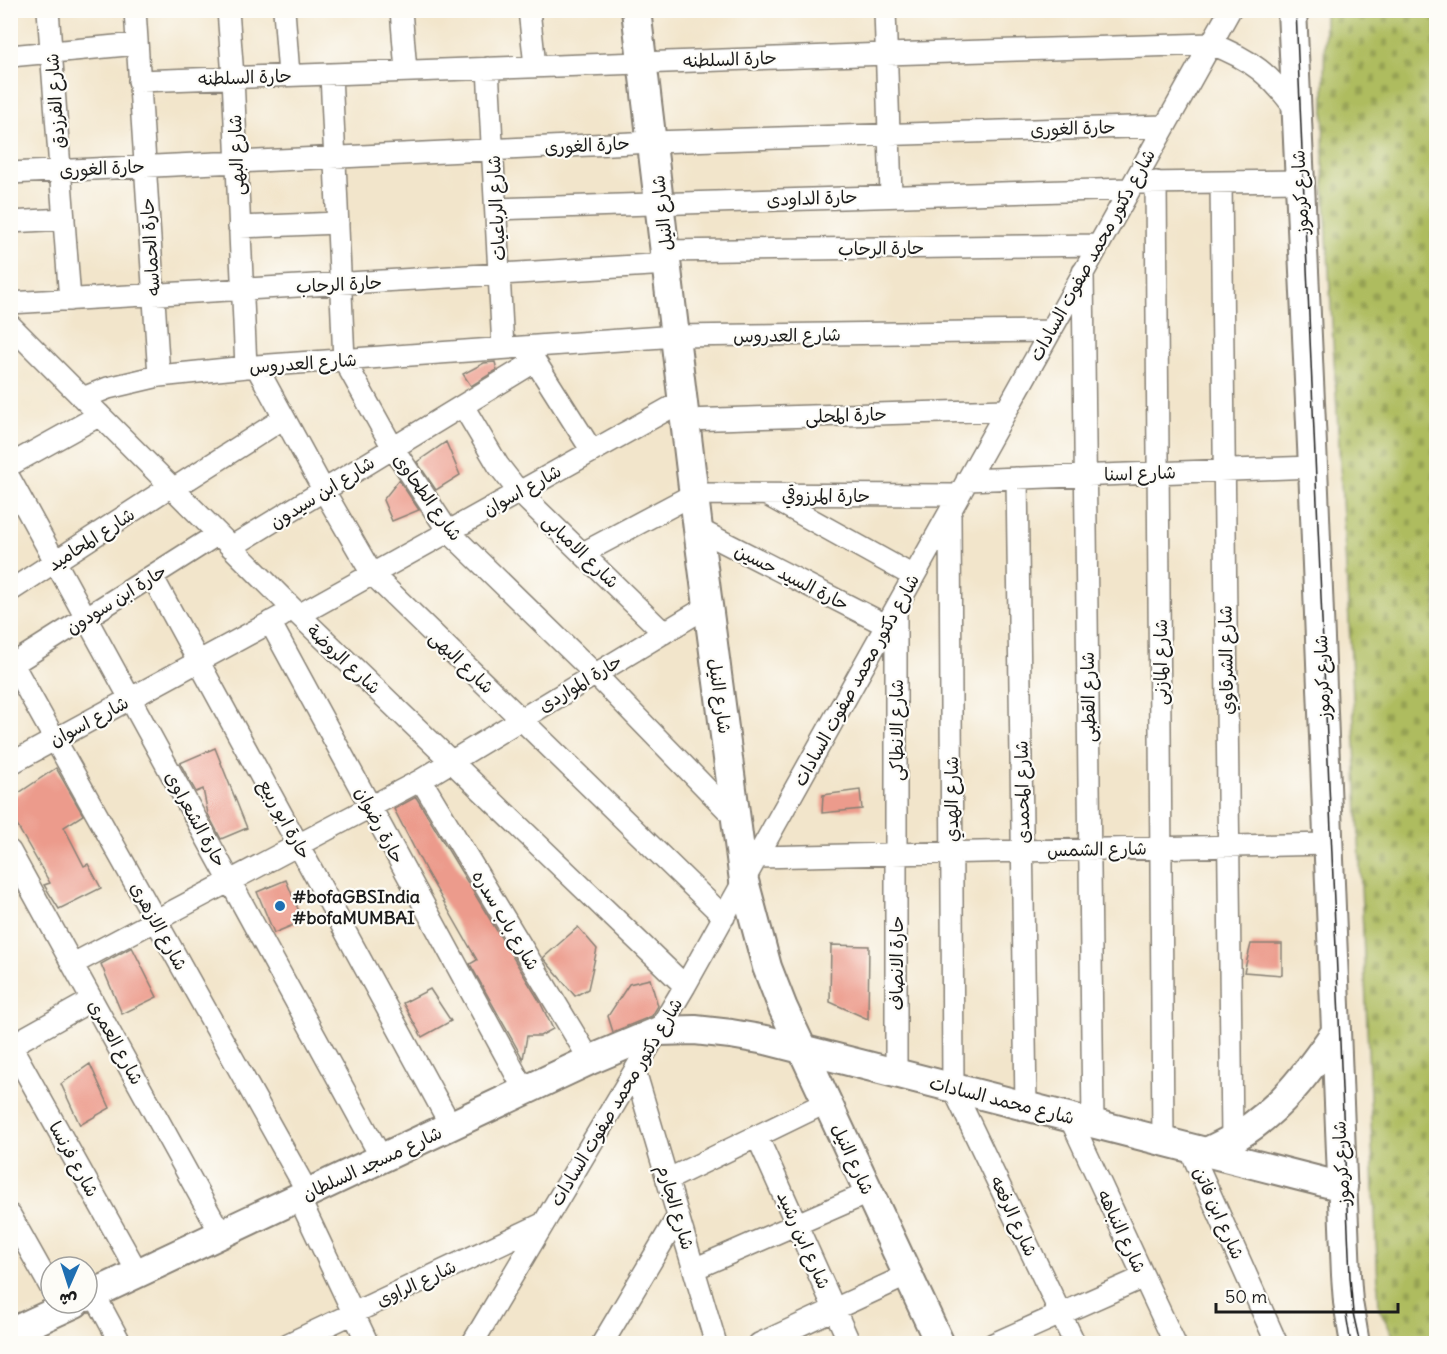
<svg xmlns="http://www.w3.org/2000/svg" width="1447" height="1354" viewBox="0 0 1447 1354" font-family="Delius,'Playpen Sans Arabic',sans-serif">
<defs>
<pattern id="cemetery-stones" width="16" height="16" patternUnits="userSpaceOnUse" patternTransform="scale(1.5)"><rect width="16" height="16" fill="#aebc5f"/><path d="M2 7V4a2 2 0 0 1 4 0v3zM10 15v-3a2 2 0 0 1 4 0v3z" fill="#95a152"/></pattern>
</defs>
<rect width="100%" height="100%" fill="#fdfcf7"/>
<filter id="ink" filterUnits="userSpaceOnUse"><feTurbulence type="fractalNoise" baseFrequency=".0167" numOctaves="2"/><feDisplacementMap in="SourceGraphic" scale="12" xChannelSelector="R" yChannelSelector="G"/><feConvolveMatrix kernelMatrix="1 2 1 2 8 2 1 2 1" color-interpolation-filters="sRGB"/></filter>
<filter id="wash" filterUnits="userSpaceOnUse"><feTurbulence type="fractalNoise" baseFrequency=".008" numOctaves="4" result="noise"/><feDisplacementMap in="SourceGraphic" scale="24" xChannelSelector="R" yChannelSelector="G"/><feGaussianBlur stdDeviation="1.35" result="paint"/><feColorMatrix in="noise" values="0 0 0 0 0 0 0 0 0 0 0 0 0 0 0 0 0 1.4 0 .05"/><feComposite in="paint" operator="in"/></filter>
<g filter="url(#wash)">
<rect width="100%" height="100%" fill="#f2e5cb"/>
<path fill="url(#cemetery-stones)" stroke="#656c3e" stroke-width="1.5" d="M 1325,11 L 1436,11 L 1436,1343 L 1397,1343 L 1379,1308 L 1352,674 L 1323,166 Z"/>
<g id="blocks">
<path fill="#ec9b8c" d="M 495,362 L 497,370 L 471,386 L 463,374 L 484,363 Z
M 446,442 L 460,475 L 436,490 L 417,462 Z
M 399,480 L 419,510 L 392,521 L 383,500 Z
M 215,748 L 247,828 L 221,839 L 208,814 L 203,789 L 196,792 L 180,763 Z
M 56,768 L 83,815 L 64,827 L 84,866 L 88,864 L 101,888 L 59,909 L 44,885 L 50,883 L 10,813 L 10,799 Z
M 860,790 L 862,809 L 822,813 L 823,795 Z
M 416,797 L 540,1002 L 553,1029 L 540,1036 L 527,1036 L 523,1059 L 470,964 L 477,960 L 426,871 L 394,809 Z
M 286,880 L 303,921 L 274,933 L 257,892 Z
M 578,927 L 597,949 L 588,989 L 575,996 L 543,958 Z
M 1251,944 L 1282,944 L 1282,975 L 1244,972 Z
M 831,945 L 869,946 L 868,1019 L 830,1002 Z
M 132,947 L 157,997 L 122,1014 L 101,964 Z
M 650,979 L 658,1006 L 652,1016 L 613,1032 L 608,1016 L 629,984 Z
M 430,989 L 451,1021 L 422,1037 L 403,1003 Z
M 90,1064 L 110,1108 L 80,1125 L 61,1084 Z"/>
</g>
</g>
<g filter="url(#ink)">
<use href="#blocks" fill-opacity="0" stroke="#878074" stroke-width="1.5"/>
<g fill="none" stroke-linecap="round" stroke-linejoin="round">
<g stroke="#878074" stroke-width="24">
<path id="street" d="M 48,10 L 70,300
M 135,10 L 159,376
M 228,10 L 233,77 L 246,367
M 284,10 L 289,75
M 401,10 L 406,71
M 529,10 L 535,66
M 885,10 L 891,195
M 10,56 L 137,44
M 488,68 L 503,348
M 331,74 L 344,360 L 393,448 L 448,531 L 595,674 L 736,819
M 139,81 L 886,54 L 1211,44 C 1251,59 1271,75 1296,110
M 10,173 L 653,142 L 1164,126
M 1156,182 L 1163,1142
M 1221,182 L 1232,1139
M 1142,183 L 1299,181
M 496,209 L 1128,189
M 10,222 L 64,219
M 239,227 L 338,223
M 666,251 L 1097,245
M 1083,272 L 1093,1124
M 10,303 L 668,264
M 10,325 L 299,615 L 685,986
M 528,350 L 592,451
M 256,366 L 324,491 L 372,574 L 724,917
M 83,398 L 108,388 L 159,376 L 256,366 L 676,336 L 1049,331
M 463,406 L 498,465 L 519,492 L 664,633
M 686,420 L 1006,410
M 10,465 L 100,415
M 1017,478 L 1026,1107
M 10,479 L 382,1159
M 967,480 L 1313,467
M 173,489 L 284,418
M 767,495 L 913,576
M 950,513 L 953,1088 L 1075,1344
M 698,529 L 886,625
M 231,547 L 534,362
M 583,553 L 694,494 L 958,495
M 152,576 L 451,1126
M 10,591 L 171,486
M 896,611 L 896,1073
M 299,615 L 684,400
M 270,622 L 525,1091
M 10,659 L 308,1193
M 13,664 L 218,534
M 10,764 L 282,616
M 421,780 L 590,1060
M 10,851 L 221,1234
M 758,857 L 1328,844
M 73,964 L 421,780 L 708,606
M 10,1044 L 138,1273
M 10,1046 L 92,1000
M 635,1071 L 716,1344
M 1070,1118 L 1175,1344
M 757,1136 L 850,1344
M 1190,1149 L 1277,1344
M 667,1180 L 827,1102
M 299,1198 L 368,1344
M 10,1215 L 51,1288
M 694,1269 L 868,1193
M 94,1294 L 121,1344
M 288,1344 L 544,1223
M 472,1344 L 685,986 L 1230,10
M 602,1344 L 678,1216
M 759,1344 L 908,1275
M 993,1344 L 1144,1277"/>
</g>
<g stroke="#878074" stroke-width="32">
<path id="secondary" d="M 636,10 L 698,529 L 744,881 L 767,967 L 783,1008 L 940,1344
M 1292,10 L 1313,467 L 1346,1275 L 1348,1302 L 1355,1344
M 1205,1153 C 1216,1147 1228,1142 1239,1135 C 1280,1110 1308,1072 1335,1033
M 87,1297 L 590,1060 L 659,1031 L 695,1030 L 731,1034 L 766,1040 L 1343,1187
M 10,1333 L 75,1303"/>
</g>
<use href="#street" stroke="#fff" stroke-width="21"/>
<use href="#secondary" stroke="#fff" stroke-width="28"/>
<path stroke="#1c1c1c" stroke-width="1.5" d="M 1296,10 L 1350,1277 L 1353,1313 L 1360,1344
M 1346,1314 L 1351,1344"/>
</g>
</g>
<circle fill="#1f6fb2" stroke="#fdfcf7" stroke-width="2" cx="280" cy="906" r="6"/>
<g text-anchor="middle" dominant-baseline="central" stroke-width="4.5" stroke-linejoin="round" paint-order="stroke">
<g font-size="18" fill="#1c1c1c" stroke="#fdfcf7">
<text transform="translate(730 59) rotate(-2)">حارة السلطنه</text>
<text transform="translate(245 77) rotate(-2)">حارة السلطنه</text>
<text transform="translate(55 101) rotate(-94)">شارع الفرزدق</text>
<text transform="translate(1073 128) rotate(-2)">حارة الغورى</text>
<text transform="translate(587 145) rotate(-3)">حارة الغورى</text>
<text transform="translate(236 155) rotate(-92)">شارع البهى</text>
<text transform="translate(102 168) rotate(-3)">حارة الغورى</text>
<text transform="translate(1300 192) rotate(-93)">شارع كرموز</text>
<text transform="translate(812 198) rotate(-2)">حارة الداودى</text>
<text transform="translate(496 208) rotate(-93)">شارع الرباعيات</text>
<text transform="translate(662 213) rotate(-97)">شارع النيل</text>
<text transform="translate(150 247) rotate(-94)">حارة الحماسه</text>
<text transform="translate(881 248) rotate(-1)">حارة الرحاب</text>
<text transform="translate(1092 255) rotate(-61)">شارع دكتور محمد صفوت السادات</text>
<text transform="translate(339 284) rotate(-3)">حارة الرحاب</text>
<text transform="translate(787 335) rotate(-1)">شارع العدروس</text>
<text transform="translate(303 363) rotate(-4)">شارع العدروس</text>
<text transform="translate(846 415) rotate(-2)">حارة المحلى</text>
<text transform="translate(1140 473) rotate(-2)">شارع اسنا</text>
<text transform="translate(522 490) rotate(-29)">شارع اسوان</text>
<text transform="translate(322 492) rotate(-32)">شارع ابن سيدون</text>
<text x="826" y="495">حارة المرزوقي</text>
<text transform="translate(428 497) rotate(54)">شارع الطحاوى</text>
<text transform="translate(91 539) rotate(-33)">شارع المحاميد</text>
<text transform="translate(581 551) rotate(44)">شارع الامبابى</text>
<text transform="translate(792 577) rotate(27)">حارة السيد حسين</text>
<text transform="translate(116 599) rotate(-32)">حارة ابن سودون</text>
<text transform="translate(344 659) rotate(43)">شارع الروضة</text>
<text transform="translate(1226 660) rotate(-91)">شارع الشرقاوي</text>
<text transform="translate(462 662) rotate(44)">شارع البهى</text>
<text transform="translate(1160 662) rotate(-90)">شارع المازنى</text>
<text transform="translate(1322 677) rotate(-92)">شارع كرموز</text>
<text transform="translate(856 680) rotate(-61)">شارع دكتور محمد صفوت السادات</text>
<text transform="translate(580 683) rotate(-31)">حارة المواردى</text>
<text transform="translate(720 696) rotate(82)">شارع النيل</text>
<text transform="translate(1088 697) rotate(-91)">شارع القطبى</text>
<text transform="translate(89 721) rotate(-28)">شارع اسوان</text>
<text transform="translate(896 730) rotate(-90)">شارع الانطاكى</text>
<text transform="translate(1022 792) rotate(-91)">شارع المحمدى</text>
<text transform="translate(951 799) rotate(-90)">شارع الهدي</text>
<text transform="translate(196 819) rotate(61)">حارة الشعراوى</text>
<text transform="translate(285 819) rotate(61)">حارة ابو ربيع</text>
<text transform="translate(380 825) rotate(62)">حارة رضوان</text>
<text transform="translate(1097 849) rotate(-1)">شارع الشمس</text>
<text transform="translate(506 920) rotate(59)">شارع باب سدره</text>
<text transform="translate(159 926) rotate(61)">شارع الازهرى</text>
<text transform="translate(896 963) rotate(-90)">حارة الانصاف</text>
<text transform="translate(116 1042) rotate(61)">شارع العمرى</text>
<text transform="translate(1002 1100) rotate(14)">شارع محمد السادات</text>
<text transform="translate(616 1102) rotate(-59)">شارع دكتور محمد صفوت السادات</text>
<text transform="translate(74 1159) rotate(61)">شارع فرنسا</text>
<text transform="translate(853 1159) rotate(65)">شارع النيل</text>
<text transform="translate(372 1163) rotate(-25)">شارع مسجد السلطان</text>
<text transform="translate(1341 1163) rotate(-93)">شارع كرموز</text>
<text transform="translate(676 1207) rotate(73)">شارع الجارم</text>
<text transform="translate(1219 1213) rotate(66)">شارع ابن فاتن</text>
<text transform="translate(1014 1216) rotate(65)">شارع الرفعه</text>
<text transform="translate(1122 1231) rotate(65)">شارع النباهه</text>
<text transform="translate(804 1240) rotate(66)">شارع ابن رشيد</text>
<text transform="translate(416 1283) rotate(-25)">شارع الراوى</text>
</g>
<g font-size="18" font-weight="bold" fill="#1c1c1c" stroke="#fdfcf7" text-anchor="start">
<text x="292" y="896">#bofaGBSIndia<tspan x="292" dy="21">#bofaMUMBAI</tspan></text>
</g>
</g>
<rect width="1447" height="1354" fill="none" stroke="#fdfcf7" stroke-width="36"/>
<g transform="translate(69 1285) rotate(183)"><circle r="28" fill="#fdfcf7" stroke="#a3a29f" stroke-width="1.5"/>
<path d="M0-4.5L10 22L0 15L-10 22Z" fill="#1f6fb2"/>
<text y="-9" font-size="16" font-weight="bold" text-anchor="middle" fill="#1c1c1c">ش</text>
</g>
<path d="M1216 1303v9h182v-9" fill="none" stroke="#1c1c1c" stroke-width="3"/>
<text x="1225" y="1303" font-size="18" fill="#1c1c1c" stroke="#fdfcf7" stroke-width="4.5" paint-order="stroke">50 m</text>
</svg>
